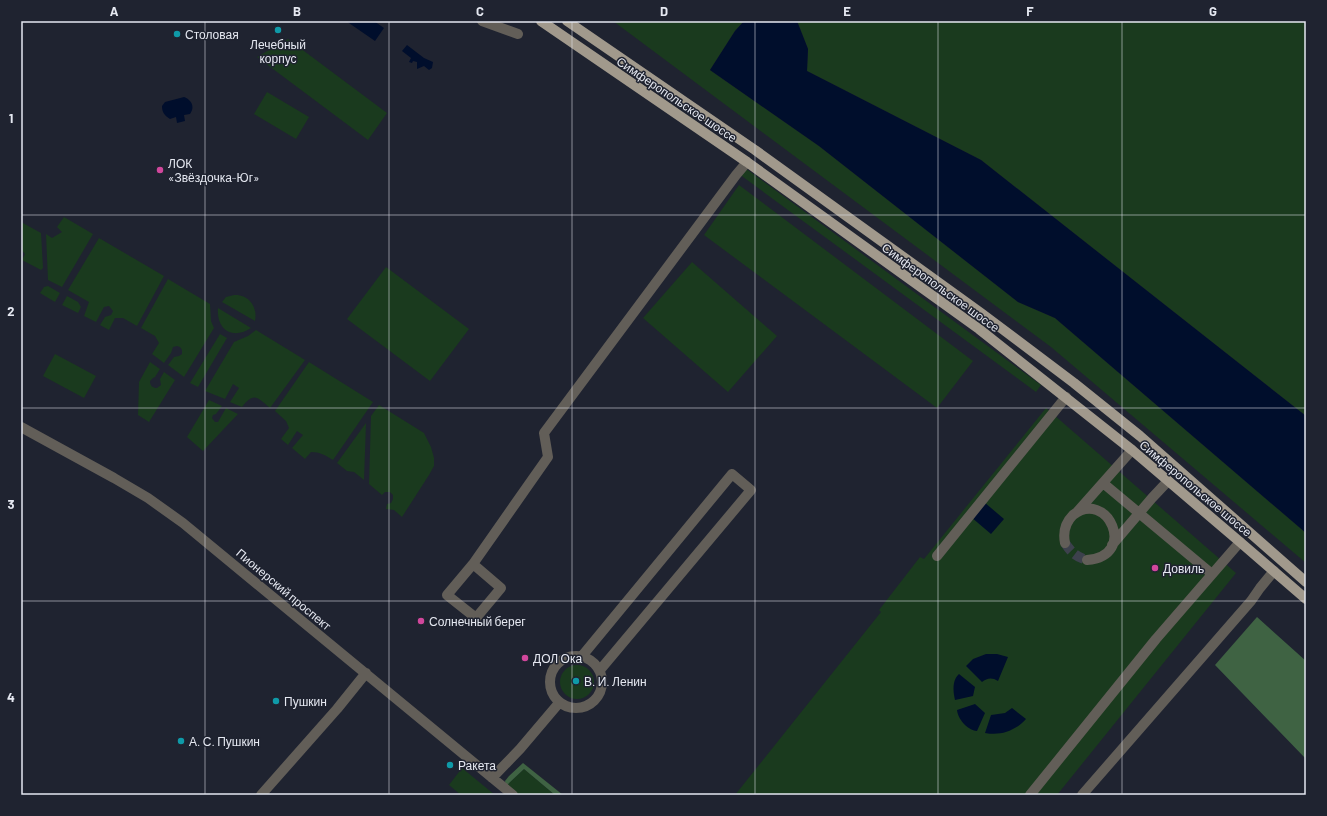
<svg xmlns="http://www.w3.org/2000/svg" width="1327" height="816" viewBox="0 0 1327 816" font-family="Barlow,sans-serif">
<rect width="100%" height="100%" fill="#1f2330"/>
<path fill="#1a3a1e" d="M 613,21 L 744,21 L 735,31 L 710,70 L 819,146 L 1018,302 L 1055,318 L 1306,533 L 1306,563 L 1051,347 Z
M 797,21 L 1306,21 L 1306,416 L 981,160 L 807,71 L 808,49 Z
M 288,39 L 387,113 L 368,140 L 257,57 Z
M 267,92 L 309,117 L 296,139 L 254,114 Z
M 745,168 L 1041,385 L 1036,392 L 739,174 Z
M 739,185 L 973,361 L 937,408 L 704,235 Z
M 64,217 L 93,234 L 62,287 L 48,280 L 46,234 L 52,238 L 62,232 L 57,227 Z
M 21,222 L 41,233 L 43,268 L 41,270 L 22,260 L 25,254 L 21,249 Z
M 99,238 L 164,276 L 137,326 L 123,318 L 115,318 L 109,330 L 100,325 L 105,317 L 111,315 L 113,311 L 109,306 L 104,307 L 96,322 L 84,316 L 89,302 L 68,290 Z
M 692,262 L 777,336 L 728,392 L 643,318 Z
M 386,267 L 469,329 L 430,381 L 347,319 Z
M 168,279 L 210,304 L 211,321 L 214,328 L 184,377 L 168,365 L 174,357 L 179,356 L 182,354 L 182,350 L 180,347 L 177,346 L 173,347 L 171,353 L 164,363 L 152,354 L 159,343 L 155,336 L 141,328 Z
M 48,286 L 60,293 L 55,302 L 40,293 L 44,287 Z
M 234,295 C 248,294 258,306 255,321 L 222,302 L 226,297 Z
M 67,296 L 78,302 L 81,307 L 78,313 L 62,305 Z
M 218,308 L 251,328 C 233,340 216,330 218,308 Z
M 256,330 L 305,360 L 270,408 C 257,397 254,392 242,407 L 230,402 L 239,388 L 233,384 L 225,399 L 205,391 L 234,342 L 248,336 Z
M 220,334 L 227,338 L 198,387 L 190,383 Z
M 55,354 L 96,376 L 84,398 L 43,376 Z
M 150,362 L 160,369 L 155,377 L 153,378 L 150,381 C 150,386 153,388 157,388 L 161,385 L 160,379 L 164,372 L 175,380 L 149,422 L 138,415 L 139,382 Z
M 309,362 L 373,402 L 333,460 C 325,455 320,452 311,452 L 305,459 L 292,448 L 303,435 L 297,431 L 288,445 L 281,439 L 289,428 L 286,421 L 275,411 Z
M 209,400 L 222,406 L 216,414 L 213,415 L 212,418 L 215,422 L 218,422 L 226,408 L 238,414 L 203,451 L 187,437 Z
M 379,405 L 424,433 L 431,447 L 434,458 L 434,466 L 429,475 L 402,517 L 394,510 L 386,509 L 387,504 L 391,503 L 393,499 L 393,495 L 390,492 L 385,492 L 382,495 L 369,484 L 371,416 Z
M 1046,408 L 1236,573 L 1057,795 L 735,795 L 881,612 L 879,610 L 920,557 L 924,559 Z
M 366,423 L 364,480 L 354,472 L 347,471 L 337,463 Z
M560 682a17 17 0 1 1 34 0a17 17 0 1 1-34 0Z
M 462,768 L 495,795 L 461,795 L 449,785 Z
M 524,769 L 555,795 L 518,795 L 506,786 Z"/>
<path fill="#3f6343" d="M 1257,617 L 1306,661 L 1306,759 L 1215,665 Z
M 523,763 L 563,795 L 555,795 L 524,769 L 506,786 L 505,781 L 509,776 Z"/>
<path fill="#000e2c" d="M 346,21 L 374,21 L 384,28 L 375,41 Z
M 744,21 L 797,21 L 808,49 L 807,71 L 981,160 L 1306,416 L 1306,533 L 1055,318 L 1018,302 L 819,146 L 710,70 L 735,31 Z
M 407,45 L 424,58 L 433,62 L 432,68 L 429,70 L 424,66 L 417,69 L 417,62 L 413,61 L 412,63 L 409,62 L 411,58 L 402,51 Z
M 184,97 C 192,100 195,107 190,114 L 184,115 L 185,121 L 177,123 L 176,117 L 170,119 C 164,115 162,112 162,106 L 165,102 Z
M 984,502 L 1004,519 L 991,534 L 971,517 Z
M 986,654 L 997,654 L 1008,657 L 998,681 C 992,677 987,678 982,682 L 966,666 L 973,659 Z
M 959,674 L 975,687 L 973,696 L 955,700 C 953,692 952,680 959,674 Z
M 975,704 L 985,713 L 977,731 C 967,730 958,719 957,710 Z
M 1012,708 L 1026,719 C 1015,731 1001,736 985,733 L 991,715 L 1005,713 Z"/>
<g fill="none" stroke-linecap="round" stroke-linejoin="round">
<path stroke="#3d414d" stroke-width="10" stroke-dasharray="10 5" stroke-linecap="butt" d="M 1065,543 C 1071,552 1076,557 1087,560"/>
<path stroke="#625e58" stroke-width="10" d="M 482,21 L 518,34
M 21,427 L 114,478 L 148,498 L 183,523 L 513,795
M 1103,483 L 1212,574
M 1077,512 L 1132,450
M 1065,543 C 1063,533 1065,523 1073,515 C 1107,488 1139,556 1087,560
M 1112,545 L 1152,498 L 1168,481
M 937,556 L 1066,397
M 473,564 L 447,595 L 476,618 L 501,588 L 473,564 L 548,457 L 544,433 L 736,175 L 747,162
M550 682a26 26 0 1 1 52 0a26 26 0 1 1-52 0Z
M 582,656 L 732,474 L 751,490 L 600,670
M 492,778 L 520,749 L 559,703
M 261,795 L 337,709 L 366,673
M 1030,795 L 1156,639 L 1240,542
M 1082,795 L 1251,601 L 1260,588 L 1274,571"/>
<path stroke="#a1998c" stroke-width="10" d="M 541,21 L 747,162 L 979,329 L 1132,450 L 1240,542 L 1306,599
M 567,21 L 755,150 L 981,313 L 1074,383 L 1140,436 L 1306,582"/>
</g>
<path fill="none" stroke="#e5e8f1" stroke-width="1" stroke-opacity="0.55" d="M 205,21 L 205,795M 389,21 L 389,795M 572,21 L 572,795M 755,21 L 755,795M 938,21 L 938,795M 1122,21 L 1122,795M 21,215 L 1306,215M 21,408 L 1306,408M 21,601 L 1306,601"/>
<g fill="#0f9aa8" stroke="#1f2330" stroke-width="1.5">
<circle cx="278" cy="30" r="4"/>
<circle cx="177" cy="34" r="4"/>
<circle cx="576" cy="681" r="4"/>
<circle cx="276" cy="701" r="4"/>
<circle cx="181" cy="741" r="4"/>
<circle cx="450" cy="765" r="4"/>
</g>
<g fill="#d1479c" stroke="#1f2330" stroke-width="1.5">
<circle cx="160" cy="170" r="4"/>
<circle cx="1155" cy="568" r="4"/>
<circle cx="421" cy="621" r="4"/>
<circle cx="525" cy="658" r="4"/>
</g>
<g text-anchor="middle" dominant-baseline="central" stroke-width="3" stroke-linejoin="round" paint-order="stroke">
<g font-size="12" fill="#e5e8f1" stroke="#1f2330" text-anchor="start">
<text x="185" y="34">Столовая</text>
<text x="278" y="44" text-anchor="middle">Лечебный<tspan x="278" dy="14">корпус</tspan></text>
<text x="168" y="163">ЛОК<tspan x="168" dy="14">«Звёздочка-Юг»</tspan></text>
<text x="1163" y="568">Довиль</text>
<text x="429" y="621">Солнечный берег</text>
<text x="533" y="658">ДОЛ Ока</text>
<text x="584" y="681">В. И. Ленин</text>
<text x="284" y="701">Пушкин</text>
<text x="189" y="741">А. С. Пушкин</text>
<text x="458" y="765">Ракета</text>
</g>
<g font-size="12" fill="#e5e8f1" stroke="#1f2330">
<text transform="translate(677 99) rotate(34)">Симферопольское шоссе</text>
<text transform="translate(941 287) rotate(36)">Симферопольское шоссе</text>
<text transform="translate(1196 488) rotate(40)">Симферопольское шоссе</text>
<text transform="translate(284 589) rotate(40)">Пионерский проспект</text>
</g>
</g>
<rect width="1327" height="816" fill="none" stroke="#1f2330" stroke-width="44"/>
<rect x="22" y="22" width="1283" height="772" fill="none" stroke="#e5e8f1" stroke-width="1.5"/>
<g font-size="13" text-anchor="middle" font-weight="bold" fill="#e5e8f1">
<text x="114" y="16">A</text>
<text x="297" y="16">B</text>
<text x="480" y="16">C</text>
<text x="664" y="16">D</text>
<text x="847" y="16">E</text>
<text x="1030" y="16">F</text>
<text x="1213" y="16">G</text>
<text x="11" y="123">1</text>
<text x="11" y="316">2</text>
<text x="11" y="509">3</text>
<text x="11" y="702">4</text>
</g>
</svg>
